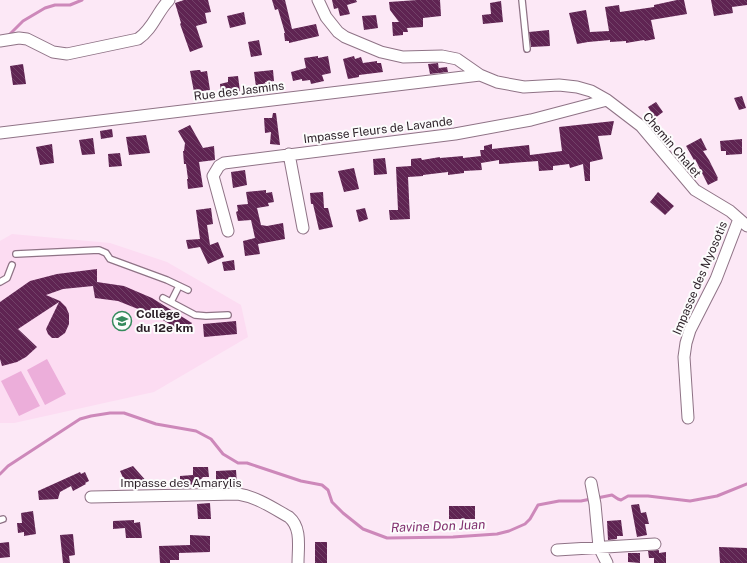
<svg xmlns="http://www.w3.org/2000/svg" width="747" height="563" viewBox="0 0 747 563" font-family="'Public Sans',sans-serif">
<defs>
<pattern id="building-back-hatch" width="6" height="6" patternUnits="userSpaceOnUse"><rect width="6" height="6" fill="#5f2452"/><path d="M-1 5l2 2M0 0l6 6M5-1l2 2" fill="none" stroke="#724268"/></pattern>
</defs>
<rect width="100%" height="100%" fill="#fce8f6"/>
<path fill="#fcdcf2" d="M 12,234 L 110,243 L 167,262 L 241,305 L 248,337 L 154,392 L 14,423 L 0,423 L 0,241 Z"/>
<path fill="#ecaeda" d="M 47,359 L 66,394 L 45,405 L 27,370 Z
M 21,371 L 40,406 L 19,416 L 1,381 Z"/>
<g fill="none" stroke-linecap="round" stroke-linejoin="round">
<path stroke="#cd88ba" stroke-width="3" d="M 10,34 L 23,21 L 45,8 L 55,5 L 70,5 L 82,0
M 0,474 L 8,466 L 80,419 L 91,416 L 110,413 L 124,413 L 156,424 L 196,431 L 211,439 L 223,454 L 238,463 L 247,463 L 301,481 L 322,485 L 328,490 L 332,502 L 343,513 L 363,529 L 387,538 L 453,537 L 497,534 L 509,531 L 525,524 L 530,519 L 538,505 L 559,501 L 581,501 L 591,499
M 597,498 L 612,495 L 618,499 L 621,500 L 628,496 L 648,496 L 690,501 L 717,496 L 747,484"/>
</g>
<path fill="url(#building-back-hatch)" d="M 184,0 L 208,0 L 211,12 L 205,13 L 207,23 L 196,26 L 203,47 L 190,52 L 180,24 L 181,23 L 175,3 Z
M 272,0 L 285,0 L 292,29 L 316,24 L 319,36 L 289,43 L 289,41 L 285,41 L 284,33 L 285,33 L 278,9 L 275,10 Z
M 332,0 L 356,0 L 357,2 L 347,5 L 350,14 L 340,16 L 338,8 L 334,9 Z
M 417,0 L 440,0 L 441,16 L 423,18 L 423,27 L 407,28 L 408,32 L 403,32 L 403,35 L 393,36 L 392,22 L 399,22 L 390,10 L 389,2 Z
M 677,0 L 684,0 L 687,14 L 651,20 L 655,39 L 645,41 L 644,40 L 626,43 L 626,41 L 610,42 L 610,40 L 588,42 L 577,44 L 569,13 L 586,10 L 590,32 L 609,31 L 605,7 L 619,5 L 620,12 L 654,7 L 654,5 Z
M 711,0 L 747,0 L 747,5 L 732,7 L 733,13 L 714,16 Z
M 501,1 L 503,22 L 483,24 L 482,15 L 491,14 L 490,3 Z
M 244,12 L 246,24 L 230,28 L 227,16 Z
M 376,15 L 378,28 L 364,30 L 362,16 Z
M 549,30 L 550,46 L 531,47 L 529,32 Z
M 259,40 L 262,55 L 251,57 L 248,42 Z
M 318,56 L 318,58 L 328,56 L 331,73 L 322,75 L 324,81 L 311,84 L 310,80 L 302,81 L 302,79 L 293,81 L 291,72 L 306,68 L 304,58 Z
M 354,56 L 355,59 L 361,57 L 363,63 L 377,61 L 377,63 L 381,63 L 383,72 L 359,75 L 359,77 L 348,79 L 343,59 Z
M 438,63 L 439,70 L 439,68 L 447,67 L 448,72 L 430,74 L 428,64 Z
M 23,64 L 26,84 L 13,85 L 10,66 Z
M 198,70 L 200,70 L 201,72 L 207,71 L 210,90 L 194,92 L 190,71 Z
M 273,70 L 274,81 L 265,82 L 266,85 L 256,87 L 254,72 Z
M 238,76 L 240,91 L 221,94 L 220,84 L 228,82 L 228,77 Z
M 742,96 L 746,108 L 739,110 L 734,98 Z
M 656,102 L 663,112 L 655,118 L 648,107 Z
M 273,113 L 276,113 L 280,145 L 270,144 L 271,132 L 265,133 L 264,118 L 272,118 Z
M 614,121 L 611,135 L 598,136 L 603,159 L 590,162 L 590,181 L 585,181 L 583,164 L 570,168 L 569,164 L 553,166 L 553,170 L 539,171 L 538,161 L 499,164 L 499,160 L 481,163 L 482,170 L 464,171 L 464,173 L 448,175 L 448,172 L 423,175 L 423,176 L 408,177 L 410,219 L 390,220 L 389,210 L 398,210 L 396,167 L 411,166 L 411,159 L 421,158 L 422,160 L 440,157 L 440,158 L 463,156 L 463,158 L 481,156 L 480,150 L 484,150 L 484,146 L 492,144 L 492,149 L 529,145 L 530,155 L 562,151 L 559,127 Z
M 190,125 L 203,148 L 214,146 L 215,160 L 199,162 L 203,187 L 188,189 L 187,179 L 188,179 L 186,164 L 184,164 L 183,151 L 184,151 L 185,143 L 178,131 Z
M 112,129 L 113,137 L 101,139 L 100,131 Z
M 146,135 L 150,153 L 129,155 L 126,137 Z
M 93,138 L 95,154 L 82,155 L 79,140 Z
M 701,138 L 707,150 L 703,151 L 709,160 L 718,178 L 717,179 L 718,180 L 708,185 L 695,159 L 694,160 L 686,146 Z
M 742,139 L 742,154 L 726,155 L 726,151 L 721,151 L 720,141 Z
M 52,144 L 54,163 L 40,165 L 36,147 Z
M 120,153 L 122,166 L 109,167 L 108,154 Z
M 385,158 L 387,174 L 374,175 L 373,159 Z
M 354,168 L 359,189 L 344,192 L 338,171 Z
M 245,170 L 247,185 L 233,188 L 231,172 Z
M 266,190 L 266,193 L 272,192 L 274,202 L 268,203 L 269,206 L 257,208 L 261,225 L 267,226 L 283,223 L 285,239 L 258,244 L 260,254 L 245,256 L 243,241 L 255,238 L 251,220 L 238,221 L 236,212 L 238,211 L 237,205 L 248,204 L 246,192 Z
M 323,192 L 324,208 L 328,208 L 333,227 L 319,230 L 313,204 L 311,204 L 310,193 Z
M 658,192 L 674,206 L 665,215 L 650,202 Z
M 211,208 L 213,224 L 207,225 L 210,245 L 218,242 L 224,257 L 208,264 L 200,247 L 188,249 L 186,240 L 200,239 L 196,210 Z
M 365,208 L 368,219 L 359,222 L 356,210 Z
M 234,260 L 235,270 L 224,271 L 222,262 Z
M 97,269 L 97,282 L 124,286 L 152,298 L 192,323 L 186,334 L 148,311 L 148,313 L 118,301 L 95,298 L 93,286 L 63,289 L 46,295 L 60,301 L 66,307 L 69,314 L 69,324 L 65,333 L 58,338 L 52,338 L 48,334 L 46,329 L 59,302 L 18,329 L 37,347 L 26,357 L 17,362 L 2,366 L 0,359 L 0,302 L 30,281 L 57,274 Z
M 236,321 L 237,334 L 204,337 L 203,324 Z
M 133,466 L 140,474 L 149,484 L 126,484 L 120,471 Z
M 193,467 L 208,467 L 209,477 L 203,477 L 194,487 L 194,485 L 180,485 L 180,476 L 193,475 Z
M 236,470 L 237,484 L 216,485 L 216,471 Z
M 80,472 L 81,474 L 85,472 L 89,481 L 85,483 L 86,484 L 73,491 L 71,486 L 60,492 L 58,499 L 39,500 L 38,491 Z
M 210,503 L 211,519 L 198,519 L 197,504 Z
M 639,504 L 641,513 L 646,512 L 649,524 L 645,524 L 647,535 L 637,537 L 631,505 Z
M 449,506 L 475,506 L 475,519 L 449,519 Z
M 33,511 L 36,534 L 24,536 L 24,532 L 18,533 L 17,523 L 22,523 L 21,513 Z
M 134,520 L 134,523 L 140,522 L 142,538 L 126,538 L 125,528 L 113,529 L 113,521 Z
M 621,520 L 623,536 L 617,536 L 617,539 L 608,540 L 607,521 Z
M 73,534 L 75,555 L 69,556 L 70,563 L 63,563 L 60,535 Z
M 190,535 L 210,536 L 210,552 L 179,553 L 179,560 L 170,560 L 170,563 L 160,563 L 159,546 L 190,545 Z
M 9,542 L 10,557 L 0,558 L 0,543 Z
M 315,542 L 327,542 L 327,563 L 315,563 Z
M 719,547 L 747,548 L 747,563 L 720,563 Z
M 659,550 L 659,553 L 666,552 L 666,563 L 654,563 L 654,558 L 649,558 L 648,551 Z
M 628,553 L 640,553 L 640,563 L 628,562 Z"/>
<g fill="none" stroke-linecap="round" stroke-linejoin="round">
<g stroke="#8f7386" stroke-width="8">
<path id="lane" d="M 522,0 L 527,49
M 16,254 L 99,250 L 106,253 L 110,259 L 167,280 L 188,290
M 0,282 L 7,278 L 12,265
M 163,298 L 195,315 L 206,316 L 228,315
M 171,302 L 179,286
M 0,520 L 3,519"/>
</g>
<g stroke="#8f7386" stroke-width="13">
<path id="street" d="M 318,0 L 326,17 L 338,32 L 345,37 L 381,52 L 403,57 L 442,56 L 457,59 L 480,75 L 497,82 L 524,87 L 559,85 L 577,87 L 591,91 L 607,100 L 641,126 L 695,190 L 730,211 L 747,226
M 0,41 L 19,38 L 27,39 L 53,52 L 67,54 L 138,39 C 153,29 157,12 169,0
M 0,133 L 480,75
M 289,154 L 303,228
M 228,231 L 213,176 L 219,166 L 224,163 L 455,134 L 531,120 L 607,100
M 688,418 L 684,357 L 686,343 L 690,330 L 716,279 L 739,219
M 591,483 L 595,504 L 599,547 L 607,563
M 91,497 L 238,494 C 257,497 273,508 289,517 C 302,528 298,547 298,563
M 557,550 L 655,544"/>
</g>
<use href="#lane" stroke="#fff" stroke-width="5.5"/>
<use href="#street" stroke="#fff" stroke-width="11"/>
</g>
<defs>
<g id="school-ring" transform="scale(1)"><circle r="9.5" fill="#fcfcfc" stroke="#358a5d" stroke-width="1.5"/><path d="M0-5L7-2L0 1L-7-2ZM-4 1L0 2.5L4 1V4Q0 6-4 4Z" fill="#358a5d"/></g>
</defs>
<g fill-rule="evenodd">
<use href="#school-ring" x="122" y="321"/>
</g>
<g text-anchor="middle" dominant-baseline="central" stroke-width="4" stroke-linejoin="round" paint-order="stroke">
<g font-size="12" fill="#2b1f27" stroke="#fcfcfc">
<text transform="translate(239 91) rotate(-7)">Rue des Jasmins</text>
<text transform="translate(378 130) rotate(-7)">Impasse Fleurs de Lavande</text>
<text transform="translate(672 145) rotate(49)">Chemin Chalet</text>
<text transform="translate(700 278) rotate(-67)">Impasse des Myosotis</text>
<text x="181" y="483">Impasse des Amarylis</text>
</g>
<g font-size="12" font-weight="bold" fill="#2b1f27" stroke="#fcfcfc" text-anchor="start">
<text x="136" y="314">Collège<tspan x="136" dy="14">du 12e km</tspan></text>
</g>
<g font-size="13" font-style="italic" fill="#823170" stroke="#fcfcfc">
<text transform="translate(438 526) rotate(-2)">Ravine Don Juan</text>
</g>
</g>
</svg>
